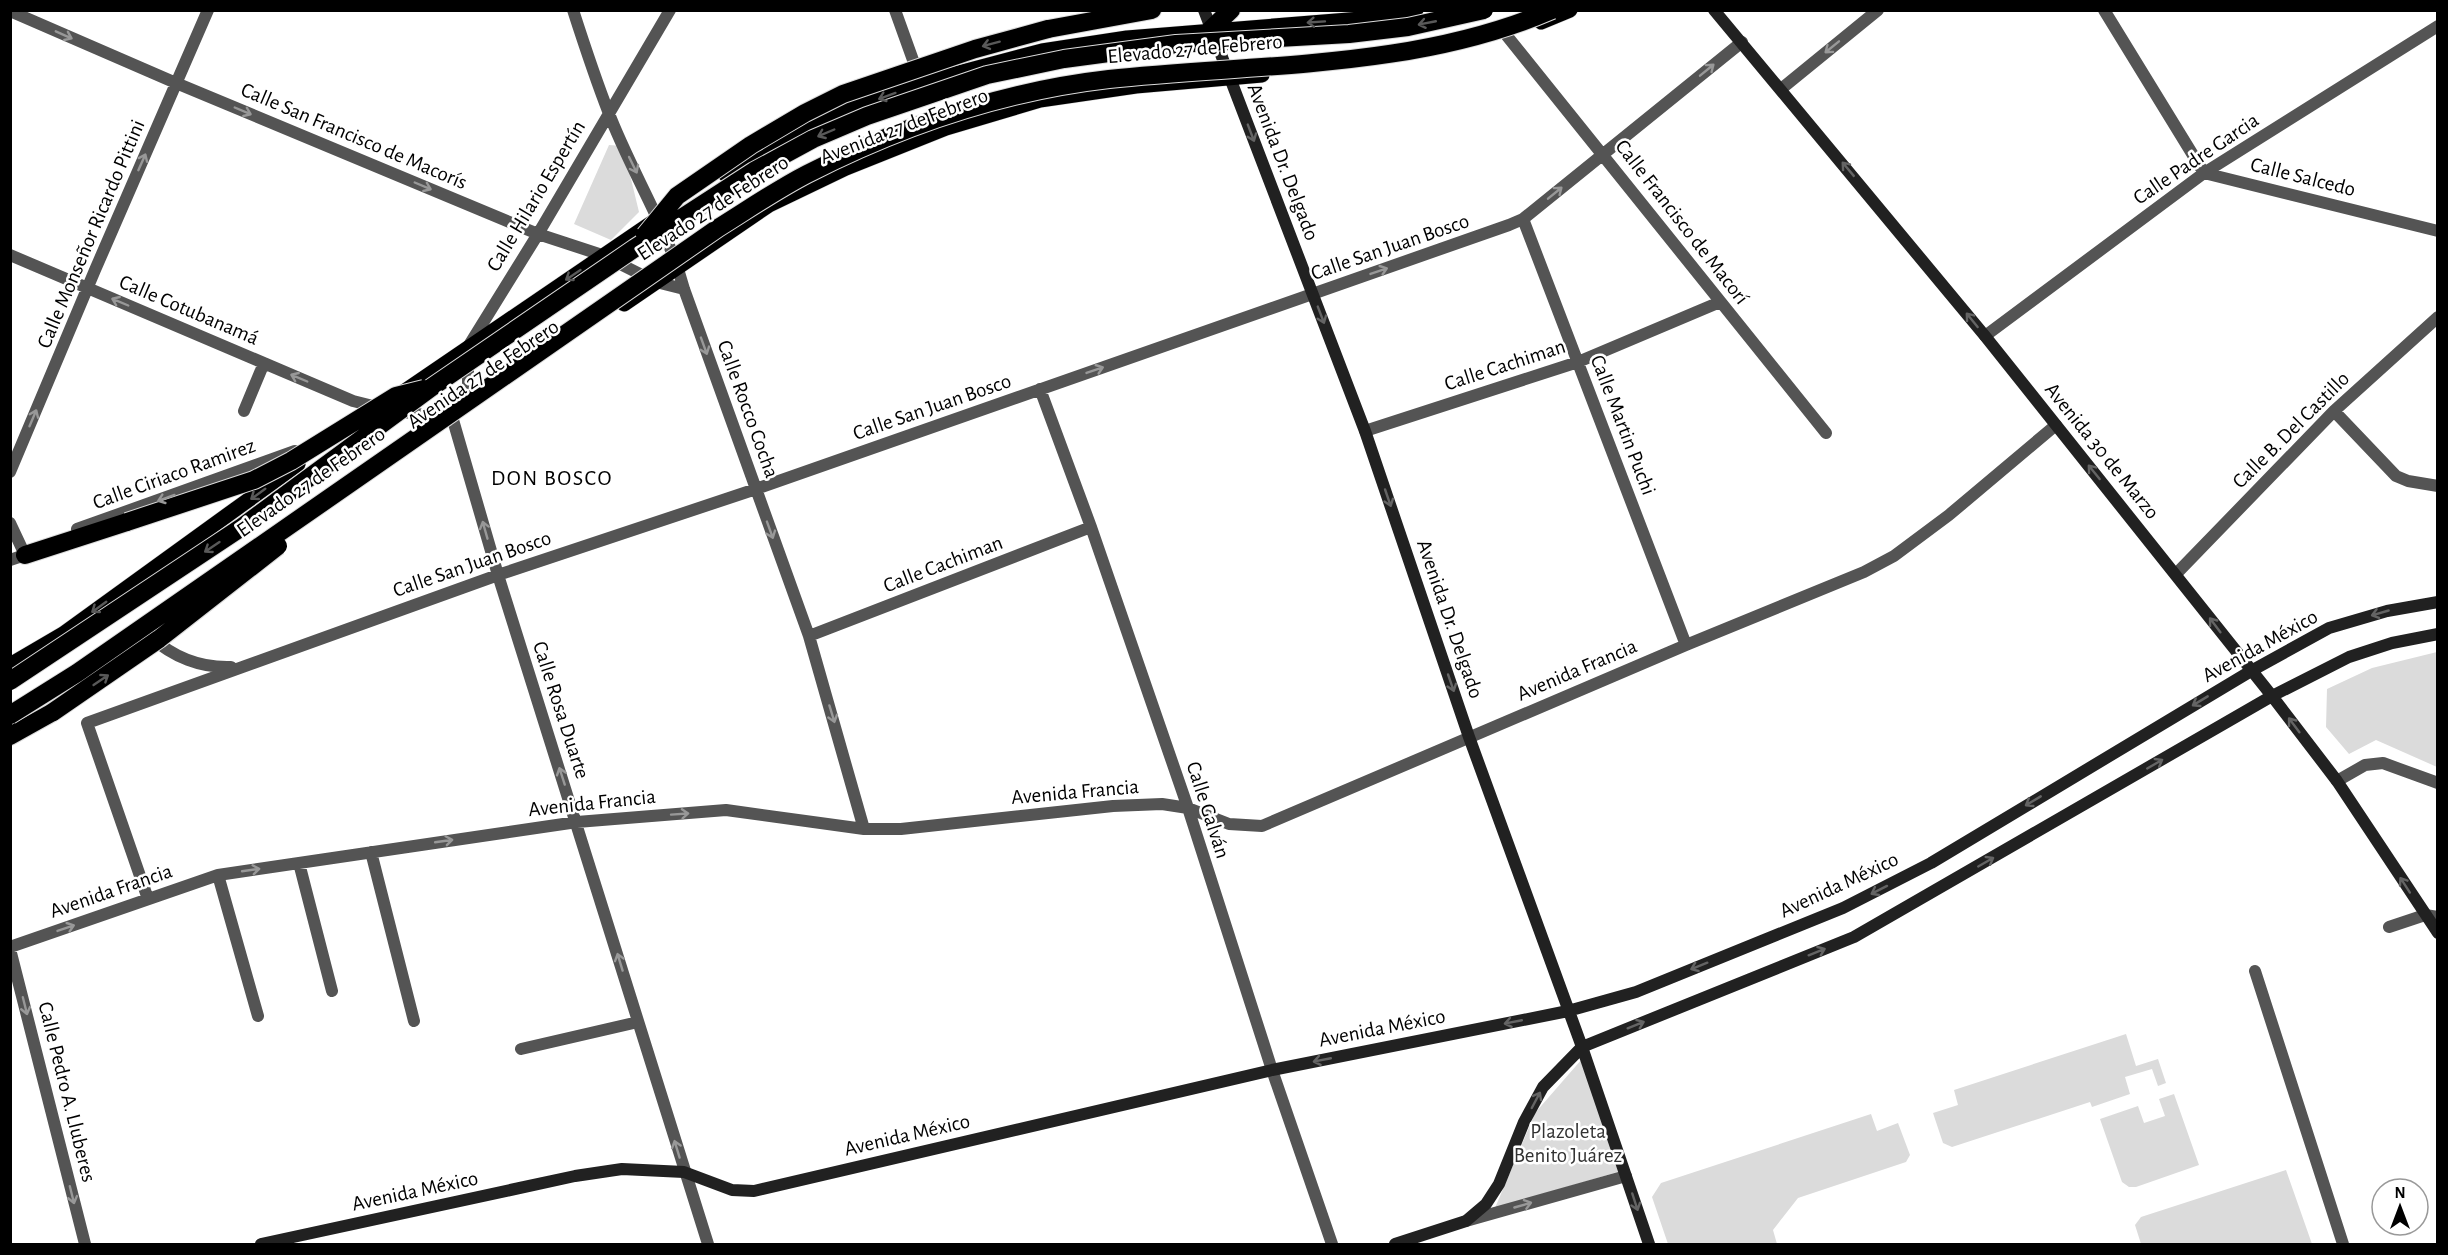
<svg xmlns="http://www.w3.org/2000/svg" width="2448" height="1255" viewBox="0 0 2448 1255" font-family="'Alegreya Sans',sans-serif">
<rect width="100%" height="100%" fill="#fff"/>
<path fill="#dbdbdb" d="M 609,145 L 623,146 L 639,212 L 611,240 L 574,224 Z
M 2437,652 L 2437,767 L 2376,740 L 2349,754 L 2326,727 L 2327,689 L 2372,668 Z
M 2126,1034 L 2136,1066 L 2158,1059 L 2166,1083 L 2158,1086 L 2152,1069 L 2125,1077 L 2130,1094 L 2092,1107 L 2090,1102 L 1952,1147 L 1943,1143 L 1933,1113 L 1958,1105 L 1954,1090 Z
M 1582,1059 L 1621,1171 L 1495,1208 L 1535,1113 Z
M 2174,1094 L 2199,1165 L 2136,1187 L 2129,1187 L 2122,1182 L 2100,1119 L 2138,1106 L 2144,1123 L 2165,1116 L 2159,1099 Z
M 1871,1114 L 1877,1131 L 1898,1123 L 1910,1155 L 1906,1162 L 1798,1198 L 1773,1230 L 1777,1244 L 1668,1244 L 1652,1197 L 1661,1183 Z
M 2286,1170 L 2312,1244 L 2141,1244 L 2135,1225 L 2141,1217 Z"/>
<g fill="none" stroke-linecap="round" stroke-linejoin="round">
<g stroke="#dbdbdb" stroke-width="16">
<path id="primary" d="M 1541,22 L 1570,10
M 725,174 L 808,123 L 921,83 L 1042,51 L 1127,38 L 1373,18 L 1416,10
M 624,304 L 769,205 L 846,168 L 946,128 L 1040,100 L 1136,86 L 1262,75
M 402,393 L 653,222
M 10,665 L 63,634 L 298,464"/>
</g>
<g stroke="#dbdbdb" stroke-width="20">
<path id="motorway" d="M 1048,29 L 1152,10
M 1210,30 L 1231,10
M 25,555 L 127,522
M 10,736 L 53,712"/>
</g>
<path stroke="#545454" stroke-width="12" d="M 573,10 C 584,44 595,78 608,111 C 631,172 667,226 684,289 L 809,636 L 864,829
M 895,10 L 918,74
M 2104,10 L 2204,173 L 2438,231
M 10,11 L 176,83 L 538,234 L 602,255 L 656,282 L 684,289
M 1507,36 L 1826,433
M 1781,89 L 1878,10
M 1523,219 L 1686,645
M 10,255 L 353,401 L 381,408 L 453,420 L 498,575 L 708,1244
M 1985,336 L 2204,173 L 2438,26
M 1040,389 L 1091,527 L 1188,808 L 1272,1070 L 1332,1244
M 468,405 L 468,347 L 538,234 L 670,10
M 244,411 L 264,363
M 2334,411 L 2396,476 L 2408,481 L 2438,486
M 1365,431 L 1578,362 L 1720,302
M 10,472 L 95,270 L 208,10
M 10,523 L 25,555 L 29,552
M 77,529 L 295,451
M 2176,574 L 2334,411 L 2438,317
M 809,636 L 1091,527
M 151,637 C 173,657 201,668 231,667
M 2337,781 L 2365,765 L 2383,763 L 2438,783
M 371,852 L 414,1021
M 299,863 L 332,991
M 218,875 L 258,1016
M 148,899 L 87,723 L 498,575 L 756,489 L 1509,225 L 1523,219 L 1742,42
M 2389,927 L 2425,915 L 2438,917
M 10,947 L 218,875 L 577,822 L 726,810 L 864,829 L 901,829 L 1113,806 L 1162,804 L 1188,808 L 1229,824 L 1262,826 L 1686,645 L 1864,572 L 1894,556 L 1949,515 L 2056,425
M 10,949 L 85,1244
M 2255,971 L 2343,1244
M 521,1049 L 638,1022
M 1466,1221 L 1626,1176"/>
<path stroke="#545454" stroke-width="12" d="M 10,560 L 25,555"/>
<path stroke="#212121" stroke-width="12" d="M 1204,10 L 1365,431 L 1469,737 L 1582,1047 L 1649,1244
M 1714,10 L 1985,336 L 2272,696 L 2337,781 L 2438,933
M 261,1244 L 575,1176 L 622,1169 L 684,1172 L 732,1190 L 754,1191 L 1272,1070 L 1568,1011 L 1636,992 L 1843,908 L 1931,863 L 2251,671 L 2329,628 L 2387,611 L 2438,602
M 1395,1244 L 1466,1221 L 1486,1204 L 1499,1184 L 1524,1122 L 1543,1087 L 1582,1047 L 1854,937 L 2272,696 L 2349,657 L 2392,643 L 2438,634"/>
<use href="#primary" stroke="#000" stroke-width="15"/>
<use href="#motorway" stroke="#000" stroke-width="18"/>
<g stroke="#dbdbdb" stroke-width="20" stroke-linecap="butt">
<path id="motorway-bridge" d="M 645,235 L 677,196 L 751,145 L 805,113 L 843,94 L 975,49 L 1048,29
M 127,522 L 254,480 L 291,461 L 396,396 L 424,389
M 10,681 L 242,527 L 432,387 L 635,248 L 754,171 L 813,139 L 867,116 L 987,75 L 1064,59 L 1176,44 L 1349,34 L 1408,27 L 1484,10
M 53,712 L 159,639 L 278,546
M 10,715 L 77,673 L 718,228 C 747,210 776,190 807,174 C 901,126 1004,91 1109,79 C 1256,63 1413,70 1552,10"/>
</g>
<use href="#motorway-bridge" stroke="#000" stroke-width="18"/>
</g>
<defs><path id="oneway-shaft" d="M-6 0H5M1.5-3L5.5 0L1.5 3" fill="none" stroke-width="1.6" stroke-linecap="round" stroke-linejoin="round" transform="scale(1.5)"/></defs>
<g stroke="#595959">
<use href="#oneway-shaft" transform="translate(1316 22) rotate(176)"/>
<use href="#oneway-shaft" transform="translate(1427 23) rotate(169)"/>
<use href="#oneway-shaft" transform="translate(991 44) rotate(165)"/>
<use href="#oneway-shaft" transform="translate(887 96) rotate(160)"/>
<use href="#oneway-shaft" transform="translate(826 133) rotate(157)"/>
<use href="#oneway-shaft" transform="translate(573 275) rotate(146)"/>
<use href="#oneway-shaft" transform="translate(258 494) rotate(144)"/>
<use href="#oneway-shaft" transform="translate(212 547) rotate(146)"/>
<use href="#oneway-shaft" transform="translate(99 607) rotate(144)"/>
<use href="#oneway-shaft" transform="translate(101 680) rotate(-34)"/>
</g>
<g stroke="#989898">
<use href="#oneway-shaft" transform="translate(64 35) rotate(24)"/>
<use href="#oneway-shaft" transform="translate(1832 47) rotate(141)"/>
<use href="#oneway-shaft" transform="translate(1707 70) rotate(-39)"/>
<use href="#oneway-shaft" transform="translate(243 111) rotate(23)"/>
<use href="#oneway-shaft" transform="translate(142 162) rotate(-66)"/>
<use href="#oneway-shaft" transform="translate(633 165) rotate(64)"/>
<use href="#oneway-shaft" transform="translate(423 186) rotate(23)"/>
<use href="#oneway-shaft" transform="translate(1555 193) rotate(-39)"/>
<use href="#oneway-shaft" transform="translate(1379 271) rotate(-19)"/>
<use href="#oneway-shaft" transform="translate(120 302) rotate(-157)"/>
<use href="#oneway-shaft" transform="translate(704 346) rotate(70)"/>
<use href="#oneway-shaft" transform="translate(1095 370) rotate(-19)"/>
<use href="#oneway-shaft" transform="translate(299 378) rotate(-157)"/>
<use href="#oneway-shaft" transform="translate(33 418) rotate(-67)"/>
<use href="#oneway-shaft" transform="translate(166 498) rotate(160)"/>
<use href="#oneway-shaft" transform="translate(485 530) rotate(-106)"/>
<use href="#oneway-shaft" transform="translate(770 530) rotate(70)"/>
<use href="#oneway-shaft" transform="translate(832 714) rotate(73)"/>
<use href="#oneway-shaft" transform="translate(562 776) rotate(-108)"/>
<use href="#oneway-shaft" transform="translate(680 814) rotate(-4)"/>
<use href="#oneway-shaft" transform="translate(444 841) rotate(-8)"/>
<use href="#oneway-shaft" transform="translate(251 870) rotate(-8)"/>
<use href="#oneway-shaft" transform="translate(66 928) rotate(-19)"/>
<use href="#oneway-shaft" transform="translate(620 962) rotate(-107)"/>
<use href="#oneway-shaft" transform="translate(25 1006) rotate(76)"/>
<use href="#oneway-shaft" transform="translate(677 1149) rotate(-107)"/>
<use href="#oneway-shaft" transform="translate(72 1195) rotate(76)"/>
<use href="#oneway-shaft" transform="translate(1523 1205) rotate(-16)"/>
</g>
<g stroke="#646464">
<use href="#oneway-shaft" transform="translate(1251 133) rotate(69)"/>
<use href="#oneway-shaft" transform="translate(1848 169) rotate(-130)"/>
<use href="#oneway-shaft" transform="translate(1321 315) rotate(69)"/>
<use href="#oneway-shaft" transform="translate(1972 320) rotate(-129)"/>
<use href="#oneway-shaft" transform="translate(2094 472) rotate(-129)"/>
<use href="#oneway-shaft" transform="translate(1388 498) rotate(71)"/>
<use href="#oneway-shaft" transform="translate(2380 613) rotate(164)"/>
<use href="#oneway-shaft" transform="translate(2215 625) rotate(-127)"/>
<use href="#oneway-shaft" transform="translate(1451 683) rotate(71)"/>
<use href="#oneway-shaft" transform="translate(2200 701) rotate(149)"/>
<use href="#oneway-shaft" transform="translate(2294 725) rotate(-127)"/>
<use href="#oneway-shaft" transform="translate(2155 764) rotate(-30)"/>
<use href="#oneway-shaft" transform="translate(2033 801) rotate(149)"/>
<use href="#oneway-shaft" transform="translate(1986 862) rotate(-30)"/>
<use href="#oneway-shaft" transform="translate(2405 885) rotate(-123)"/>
<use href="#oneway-shaft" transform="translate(1879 890) rotate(153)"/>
<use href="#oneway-shaft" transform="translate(1817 952) rotate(-22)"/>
<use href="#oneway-shaft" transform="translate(1699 966) rotate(158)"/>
<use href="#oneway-shaft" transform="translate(1513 1022) rotate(169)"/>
<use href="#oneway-shaft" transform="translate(1636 1025) rotate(-22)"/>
<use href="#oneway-shaft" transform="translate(1322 1060) rotate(169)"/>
<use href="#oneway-shaft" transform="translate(1536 1100) rotate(-62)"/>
<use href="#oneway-shaft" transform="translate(1635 1202) rotate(72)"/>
</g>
<g text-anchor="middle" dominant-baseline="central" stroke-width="5" stroke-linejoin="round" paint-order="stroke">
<g font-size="21" fill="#000" stroke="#fff">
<text transform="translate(1195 49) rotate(-5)">Elevado 27 de Febrero</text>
<text transform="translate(904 126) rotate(-21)">Avenida 27 de Febrero</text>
<text transform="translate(354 136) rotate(23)">Calle San Francisco de Macorís</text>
<text transform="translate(2196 159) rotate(-34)">Calle Padre Garcia</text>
<text transform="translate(1283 162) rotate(69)">Avenida Dr. Delgado</text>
<text transform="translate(2303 177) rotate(14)">Calle Salcedo</text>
<text transform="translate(536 196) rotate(-59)">Calle Hilario Espertín</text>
<text transform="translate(713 208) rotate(-33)">Elevado 27 de Febrero</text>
<text transform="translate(1682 222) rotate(52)">Calle Francisco de Macorí</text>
<text transform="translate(91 234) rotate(-67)">Calle Monseñor Ricardo Pittini</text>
<text transform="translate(1390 247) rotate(-19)">Calle San Juan Bosco</text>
<text transform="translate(189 310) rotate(23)">Calle Cotubanamá</text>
<text transform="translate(1505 365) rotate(-18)">Calle Cachiman</text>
<text transform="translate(483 374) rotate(-34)">Avenida 27 de Febrero</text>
<text transform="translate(932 407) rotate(-19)">Calle San Juan Bosco</text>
<text transform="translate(748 409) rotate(70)">Calle Rocco Cocha</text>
<text transform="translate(1623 425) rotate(69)">Calle Martin Puchi</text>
<text transform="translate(2291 430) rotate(-45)">Calle B. Del Castillo</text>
<text transform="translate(2102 451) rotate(51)">Avenida 30 de Marzo</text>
<text transform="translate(174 474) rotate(-20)">Calle Ciriaco Ramirez</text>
<text transform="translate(311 482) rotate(-35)">Elevado 27 de Febrero</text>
<text transform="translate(472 564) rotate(-19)">Calle San Juan Bosco</text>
<text transform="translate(943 564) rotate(-21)">Calle Cachiman</text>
<text transform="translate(1450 619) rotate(71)">Avenida Dr. Delgado</text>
<text transform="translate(2260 646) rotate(-29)">Avenida México</text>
<text transform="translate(1577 670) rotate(-23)">Avenida Francia</text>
<text transform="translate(561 710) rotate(72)">Calle Rosa Duarte</text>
<text transform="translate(1075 792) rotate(-5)">Avenida Francia</text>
<text transform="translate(592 803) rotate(-6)">Avenida Francia</text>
<text transform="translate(1208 810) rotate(72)">Calle Galván</text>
<text transform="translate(1839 885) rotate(-25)">Avenida México</text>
<text transform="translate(111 891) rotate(-19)">Avenida Francia</text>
<text transform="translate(1382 1028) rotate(-11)">Avenida México</text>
<text transform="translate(67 1092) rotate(76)">Calle Pedro A. Lluberes</text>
<text transform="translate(907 1135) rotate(-13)">Avenida México</text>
<text transform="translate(415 1191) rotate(-12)">Avenida México</text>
</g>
<g font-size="21" fill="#323232" stroke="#fff">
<text x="1568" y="1131">Plazoleta<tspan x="1568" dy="24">Benito Juárez</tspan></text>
</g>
<g font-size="22" letter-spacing="1.5" fill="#000" stroke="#fff">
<text x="552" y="478">DON BOSCO</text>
</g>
</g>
<rect width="2448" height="1255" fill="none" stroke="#000000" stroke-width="24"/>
<g transform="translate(2400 1207)"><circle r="28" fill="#ffffff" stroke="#999999" stroke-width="1.5"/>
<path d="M0-4.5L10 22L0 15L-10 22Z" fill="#000000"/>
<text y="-9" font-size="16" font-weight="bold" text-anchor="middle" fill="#000000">N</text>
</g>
</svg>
